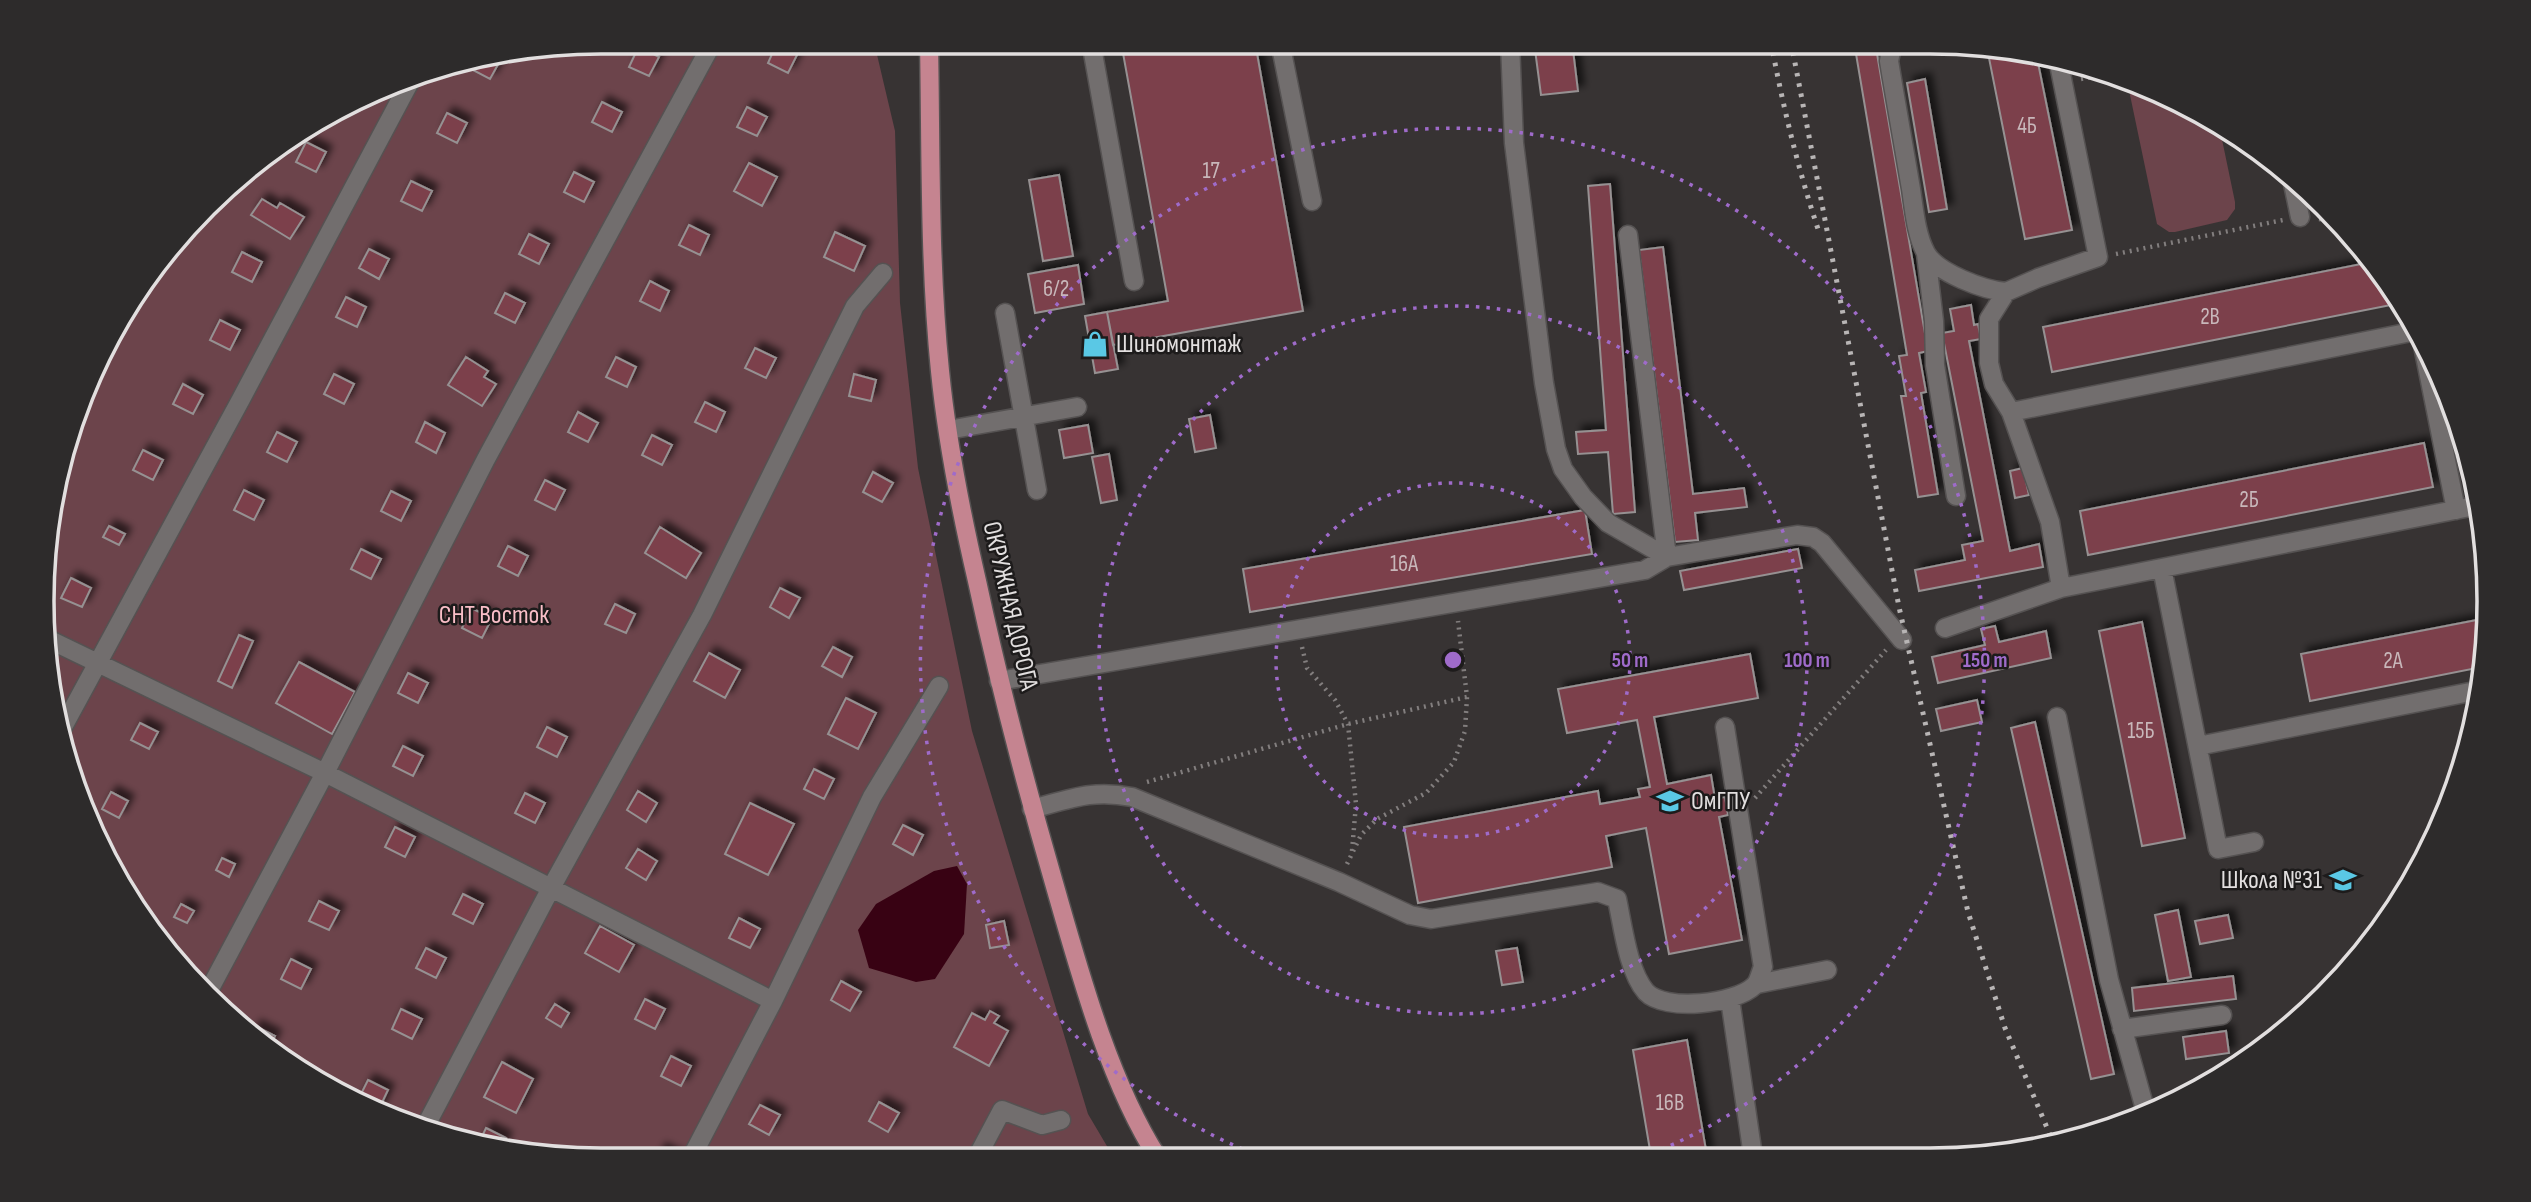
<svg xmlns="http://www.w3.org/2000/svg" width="2531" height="1202" viewBox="0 0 2531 1202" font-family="'Sofia Sans Condensed',sans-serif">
<defs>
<filter id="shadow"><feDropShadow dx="6" dy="-6" stdDeviation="3.5" flood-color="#0009"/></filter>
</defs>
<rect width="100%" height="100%" fill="#373333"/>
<path fill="#6c444b" d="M 601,42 L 874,42 L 895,131 L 900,303 L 918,468 L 972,731 L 1088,1114 L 1114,1158 L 601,1160 L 492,1149 L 387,1117 L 291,1066 L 206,997 L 100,849 L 47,674 L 53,492 L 85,387 L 136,291 L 260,158 L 421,72 Z
M 2133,81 L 2144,85 L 2219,125 L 2235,202 L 2235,209 L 2227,220 L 2175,232 L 2169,232 L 2157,224 L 2130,95 Z"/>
<path fill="#380213" d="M 957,866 L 967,884 L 964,934 L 935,979 L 916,982 L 869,968 L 858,930 L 876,904 L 934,871 Z"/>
<path fill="#7b3f4b" stroke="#969192" stroke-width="2" filter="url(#shadow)" d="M 1121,42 L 1255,42 L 1303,311 L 1113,345 L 1107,312 L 1168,301 Z
M 1534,42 L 1572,42 L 1578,91 L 1541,95 Z
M 1854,42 L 1875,42 L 1928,351 L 1919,353 L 1926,392 L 1921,393 L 1938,494 L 1918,497 L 1901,396 L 1906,396 L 1899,356 L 1907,355 Z
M 777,43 L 798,53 L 788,73 L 768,63 Z
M 639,46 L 659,57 L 649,76 L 629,67 Z
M 1987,48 L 2036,53 L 2072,230 L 2025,239 Z
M 501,59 L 490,79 L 471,69 L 473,63 Z
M 1925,79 L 1947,209 L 1929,212 L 1907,83 Z
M 602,102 L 622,112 L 612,132 L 592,122 Z
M 747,107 L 767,117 L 757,136 L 737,127 Z
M 447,113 L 467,123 L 457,143 L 437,133 Z
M 306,142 L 326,152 L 316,172 L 296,162 Z
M 749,163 L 777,177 L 762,206 L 734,191 Z
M 574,172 L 594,182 L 584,202 L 564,192 Z
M 1059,175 L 1073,256 L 1043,261 L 1029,180 Z
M 411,181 L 432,191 L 422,211 L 401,201 Z
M 1610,184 L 1635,512 L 1613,514 L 1608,452 L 1578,454 L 1576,432 L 1606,430 L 1588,186 Z
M 262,199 L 277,208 L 280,203 L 304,217 L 290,239 L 251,215 Z
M 689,225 L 709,235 L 700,255 L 679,245 Z
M 835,232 L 865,246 L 854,271 L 824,257 Z
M 529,234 L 549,244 L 539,264 L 519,254 Z
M 1663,247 L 1693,494 L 1744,488 L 1747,507 L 1695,513 L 1698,540 L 1675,542 L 1639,250 Z
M 369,249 L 389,259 L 379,279 L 359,268 Z
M 242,252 L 262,262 L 252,282 L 232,272 Z
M 2371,262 L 2393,289 L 2396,304 L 2052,372 L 2043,327 Z
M 1078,265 L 1084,304 L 1035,313 L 1028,274 Z
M 650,281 L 669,291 L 660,311 L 640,301 Z
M 505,293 L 525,303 L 515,323 L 495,313 Z
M 346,297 L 366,307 L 357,327 L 336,317 Z
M 1971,305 L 1974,325 L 1978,324 L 1981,339 L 1969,341 L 2010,551 L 2039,544 L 2043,567 L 1919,591 L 1915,570 L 1965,560 L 1962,545 L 1983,541 L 1942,333 L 1954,331 L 1950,309 Z
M 1107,312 L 1118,369 L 1095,373 L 1085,316 Z
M 220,320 L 240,330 L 230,350 L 210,340 Z
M 755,348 L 776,358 L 766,378 L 745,368 Z
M 466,357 L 488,371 L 484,377 L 496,384 L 482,406 L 448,385 Z
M 616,357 L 636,367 L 627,387 L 606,377 Z
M 334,374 L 354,384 L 344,404 L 324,394 Z
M 854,374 L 876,380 L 871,401 L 849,396 Z
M 183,384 L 203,395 L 193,414 L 173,404 Z
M 705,402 L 725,412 L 716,432 L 695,422 Z
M 578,412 L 598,423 L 588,442 L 568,432 Z
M 1210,415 L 1216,448 L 1195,452 L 1189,419 Z
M 425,422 L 445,433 L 436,453 L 416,442 Z
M 1088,425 L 1093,453 L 1064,458 L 1059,430 Z
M 277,432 L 297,442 L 287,462 L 267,452 Z
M 652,435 L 672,445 L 662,465 L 642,455 Z
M 2424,443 L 2433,487 L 2088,555 L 2080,511 Z
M 143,450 L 163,460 L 153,480 L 133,470 Z
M 1109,454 L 1117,500 L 1101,503 L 1092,457 Z
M 2023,468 L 2029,495 L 2015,498 L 2010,471 Z
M 873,472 L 893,483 L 882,502 L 863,492 Z
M 545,480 L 565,490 L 555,510 L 535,500 Z
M 244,490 L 264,500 L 254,520 L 234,510 Z
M 391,491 L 411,501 L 401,521 L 381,511 Z
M 1585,510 L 1592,554 L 1250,612 L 1243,569 Z
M 109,526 L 125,534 L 119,545 L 103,537 Z
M 660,527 L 701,553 L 686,578 L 645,553 Z
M 508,546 L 528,556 L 518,576 L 498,566 Z
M 361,549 L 381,559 L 371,579 L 351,569 Z
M 1798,549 L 1802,568 L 1684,590 L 1680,571 Z
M 71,578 L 91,588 L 82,607 L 61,598 Z
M 780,588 L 800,598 L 789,618 L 770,607 Z
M 615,604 L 635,614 L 626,633 L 605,624 Z
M 471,608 L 492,618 L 482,638 L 462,628 Z
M 2487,618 L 2482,667 L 2310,701 L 2301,654 Z
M 2142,622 L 2185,838 L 2142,846 L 2099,631 Z
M 1995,626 L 1999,642 L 2046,631 L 2051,658 L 1938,683 L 1932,657 L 1985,645 L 1981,629 Z
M 239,635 L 253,641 L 232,688 L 218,681 Z
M 833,647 L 852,657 L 842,677 L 822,666 Z
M 709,653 L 740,670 L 725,698 L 694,681 Z
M 1750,654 L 1758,698 L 1654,717 L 1667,784 L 1711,775 L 1715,799 L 1725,797 L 1728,815 L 1719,817 L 1742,940 L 1669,954 L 1646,828 L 1606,836 L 1612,867 L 1418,903 L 1404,827 L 1598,791 L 1600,804 L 1640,797 L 1638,789 L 1650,787 L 1637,720 L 1567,733 L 1558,689 Z
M 299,662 L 355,692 L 332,734 L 276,703 Z
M 408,673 L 428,683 L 418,703 L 398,693 Z
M 846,698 L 876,713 L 858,749 L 828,734 Z
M 1977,700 L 1982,722 L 1941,731 L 1936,709 Z
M 2035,722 L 2114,1074 L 2091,1079 L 2011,728 Z
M 140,723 L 158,732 L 149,749 L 131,740 Z
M 547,727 L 567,737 L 557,757 L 537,747 Z
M 403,746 L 423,756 L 413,776 L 393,766 Z
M 814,769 L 834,779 L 824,799 L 804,789 Z
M 638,791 L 657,803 L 646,822 L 627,810 Z
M 111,792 L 128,801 L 119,818 L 102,809 Z
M 525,793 L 545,803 L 535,823 L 515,813 Z
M 750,803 L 794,824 L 768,875 L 725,854 Z
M 903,825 L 923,835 L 913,855 L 893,844 Z
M 395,827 L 415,837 L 405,857 L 385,847 Z
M 638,849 L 657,861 L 646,880 L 626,868 Z
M 222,858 L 235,864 L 229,877 L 216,870 Z
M 463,894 L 483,904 L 473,924 L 453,914 Z
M 319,901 L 339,911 L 329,930 L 309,921 Z
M 181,904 L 194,911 L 187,923 L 174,917 Z
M 2178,910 L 2191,977 L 2168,981 L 2155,915 Z
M 2228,915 L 2233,938 L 2200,944 L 2195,921 Z
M 739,918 L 760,929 L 750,948 L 729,938 Z
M 1004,921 L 1009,945 L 990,948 L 986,925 Z
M 600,926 L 634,945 L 619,972 L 585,953 Z
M 426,948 L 446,958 L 436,978 L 416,968 Z
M 1517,948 L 1523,982 L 1502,985 L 1496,951 Z
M 291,959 L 311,969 L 301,989 L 281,979 Z
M 2233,976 L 2236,999 L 2134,1011 L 2132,988 Z
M 841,981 L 861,992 L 850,1011 L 831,1000 Z
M 645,999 L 665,1009 L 655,1029 L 635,1019 Z
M 555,1004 L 569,1013 L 561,1027 L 546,1018 Z
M 401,1009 L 422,1019 L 412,1039 L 392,1029 Z
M 990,1011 L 999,1016 L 994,1023 L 1008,1031 L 989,1066 L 954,1047 L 972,1013 L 985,1020 Z
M 255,1026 L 275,1036 L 269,1048 L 251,1034 Z
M 2226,1031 L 2229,1053 L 2186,1059 L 2183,1037 Z
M 1687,1040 L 1707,1156 L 1651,1156 L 1633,1050 Z
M 671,1056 L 691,1066 L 681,1086 L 661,1076 Z
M 502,1062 L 533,1079 L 516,1113 L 484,1097 Z
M 368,1080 L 388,1090 L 378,1111 L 358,1100 Z
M 879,1102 L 899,1113 L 888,1132 L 869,1121 Z
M 760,1105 L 780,1115 L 769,1135 L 749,1124 Z
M 486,1128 L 506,1138 L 500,1150 L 478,1145 Z
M 660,1149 L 681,1159 L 680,1160 L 655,1160 Z"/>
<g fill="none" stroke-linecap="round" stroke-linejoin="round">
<g stroke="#555252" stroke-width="21">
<path id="minor" d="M 1091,42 L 1134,281
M 1280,42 L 1312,201
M 1510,42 L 1514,143 L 1544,383 L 1556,449 L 1563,469 L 1583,497 L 1608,523 L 1667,557 L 1628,235
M 1893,42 L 1889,61 C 1896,104 1904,147 1911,189 C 1914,209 1916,235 1926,253 C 1937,273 1984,290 2006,292
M 2058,59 L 2098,257 L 2038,278 L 2006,292 L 1989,319 L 1989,363 L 1994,384 L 2011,412 L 2050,522 L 2061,588
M 2292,179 L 2300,217
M 1926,254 L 1934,321 L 1935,365 L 1956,496
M 1005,313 L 1037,490
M 2422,341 L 2456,510
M 2011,412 L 2416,331
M 948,430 L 1077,407
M 2162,568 L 2218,849 L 2254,842
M 1945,628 L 2061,588 L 2480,505
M 48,639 L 325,773 L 773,1001
M 999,681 L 1645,570 L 1667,557 L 1797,535 L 1813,537 L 1822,543 L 1902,640
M 2057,717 L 2109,980 L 2147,1116
M 63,727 L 240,401 L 413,76
M 2198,746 L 2480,690
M 1032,809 C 1070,799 1092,789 1132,797 L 1339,882 L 1410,915 L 1431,919 L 1598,892 L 1617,899 C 1623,927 1628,971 1646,992 C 1665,1012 1735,1004 1754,986 C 1759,982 1760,973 1763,967 L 1725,727
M 1757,984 L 1827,970
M 206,996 L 325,773 L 486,459 L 713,42
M 1730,999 L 1753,1156
M 2122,1029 L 2222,1015
M 424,1129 L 551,888 L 702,615 L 855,306 L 883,273
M 976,1159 L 1002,1110 L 1042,1125 L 1061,1120
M 690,1160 L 773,1001 L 872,797 L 939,686"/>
</g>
<g stroke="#555252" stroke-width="21">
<path id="major" d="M 929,42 C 931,151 929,262 940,371 C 947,442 961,512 977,581 C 999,683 1025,783 1054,883 C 1079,970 1109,1082 1158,1158"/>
</g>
<path stroke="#827e7e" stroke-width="4.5" stroke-dasharray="2 5" stroke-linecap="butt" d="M 2081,79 L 2108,74
M 2319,219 L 2337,221
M 2116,254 L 2283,220
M 1302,647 L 1307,668 L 1335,700 L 1348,724 L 1356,804 L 1352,851
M 1147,782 L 1348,724 L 1467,697
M 1755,798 L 1886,650
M 1347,864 L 1361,835 L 1377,819 L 1426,793 L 1454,762 L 1465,731 L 1467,697 L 1458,621"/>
<use href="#minor" stroke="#726e6e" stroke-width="18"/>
<use href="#major" stroke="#c58490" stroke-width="18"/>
<path stroke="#b8b5b5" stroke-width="5" stroke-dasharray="3.5 7" stroke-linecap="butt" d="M 1771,42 C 1783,107 1798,169 1819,232
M 1791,42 L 1899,607 L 1968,912 L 2005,1028 L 2053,1142"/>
</g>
<g fill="none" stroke="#9f6bca" stroke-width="3.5" stroke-dasharray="3.5 7">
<circle cx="1453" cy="660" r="177"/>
<circle cx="1453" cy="660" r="354"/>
<path d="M1262 1157A532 532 0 1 1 1648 1155"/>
</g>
<defs>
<g id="shop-bare" transform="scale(2.1)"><path d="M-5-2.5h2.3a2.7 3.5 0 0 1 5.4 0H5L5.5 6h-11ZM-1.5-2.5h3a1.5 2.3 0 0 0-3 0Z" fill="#5ac8e5" stroke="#1d1b1b" stroke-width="2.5" paint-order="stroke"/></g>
<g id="university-bare" transform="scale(2.1)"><path d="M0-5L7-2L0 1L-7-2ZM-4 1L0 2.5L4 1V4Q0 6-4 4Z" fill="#5ac8e5" stroke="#1d1b1b" stroke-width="2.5" paint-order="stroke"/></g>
<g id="school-bare" transform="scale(2.1)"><path d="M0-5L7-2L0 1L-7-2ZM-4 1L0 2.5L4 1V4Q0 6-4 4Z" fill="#5ac8e5" stroke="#1d1b1b" stroke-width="2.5" paint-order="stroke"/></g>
</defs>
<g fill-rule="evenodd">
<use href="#shop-bare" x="1095" y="344"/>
<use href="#university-bare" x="1670" y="801"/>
<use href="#school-bare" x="2343" y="880"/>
</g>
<g text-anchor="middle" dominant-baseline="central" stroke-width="5" stroke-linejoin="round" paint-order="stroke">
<g font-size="23" fill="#c8b7ba">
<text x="2027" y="126">4Б</text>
<text x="1211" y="171">17</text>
<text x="1056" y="289">6/2</text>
<text x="2210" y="317">2В</text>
<text x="2249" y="500">2Б</text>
<text x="1404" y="564">16А</text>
<text x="2393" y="661">2А</text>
<text x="2141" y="731">15Б</text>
<text x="1670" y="1103">16В</text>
</g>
<g font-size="26" fill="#e2dfdf" stroke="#1d1b1b" text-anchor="start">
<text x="1116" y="344">Шиномонтаж</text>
<text x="1691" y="801">ОмГПУ</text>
<text x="2322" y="880" text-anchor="end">Школа №31</text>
</g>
<g font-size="26" fill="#e2dfdf" stroke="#1d1b1b">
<text transform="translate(1010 606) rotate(77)">ОКРУЖНАЯ ДОРОГА</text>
</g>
<g font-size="26" fill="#f9bec7" stroke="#1d1b1b">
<text x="494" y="615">СНТ Восток</text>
</g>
</g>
<path d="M0 0H2531V1202H0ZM601 54H1930A547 547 0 0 1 2477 601V601A547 547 0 0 1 1930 1148H601A547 547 0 0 1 54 601V601A547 547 0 0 1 601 54Z" fill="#2d2b2b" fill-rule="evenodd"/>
<path fill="none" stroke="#e2dfdf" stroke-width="3.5" d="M601 54H1930A547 547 0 0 1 2477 601V601A547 547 0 0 1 1930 1148H601A547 547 0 0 1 54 601V601A547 547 0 0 1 601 54Z"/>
<circle cx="1453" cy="660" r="10" fill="#9f6bca" stroke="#1d1b1b" stroke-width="3.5"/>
<g font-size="21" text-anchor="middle" font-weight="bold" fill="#9f6bca" stroke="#1d1b1b" stroke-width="5" stroke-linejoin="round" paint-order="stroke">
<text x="1630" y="667">50 m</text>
<text x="1807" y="667">100 m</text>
<text x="1985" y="667">150 m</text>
</g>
</svg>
